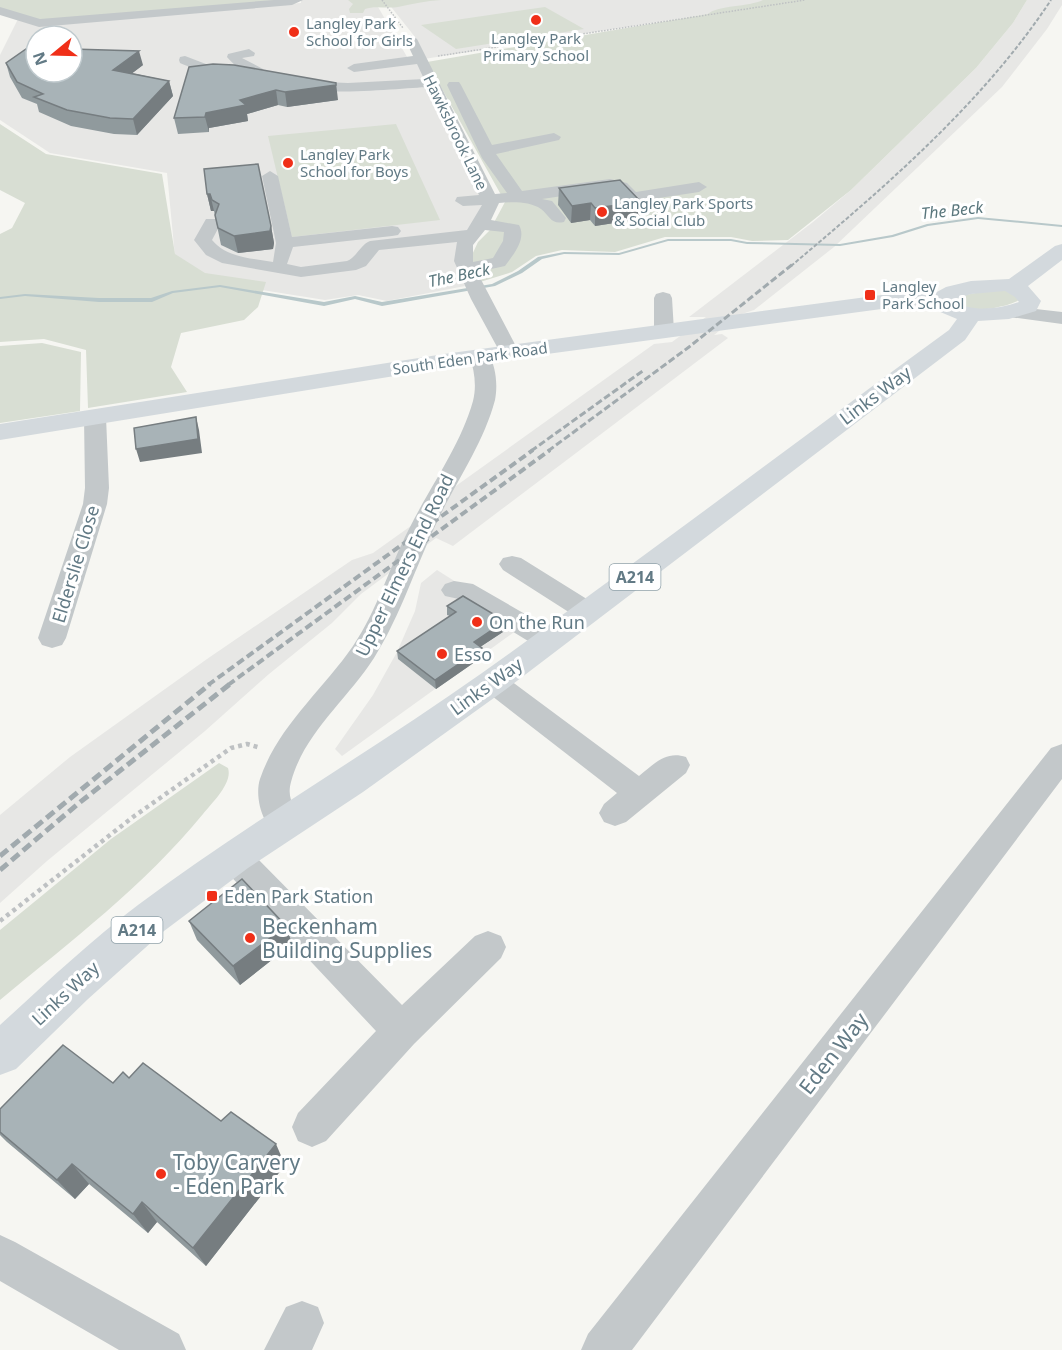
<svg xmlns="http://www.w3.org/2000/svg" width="1062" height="1350" viewBox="0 0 1062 1350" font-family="'Noto Sans',sans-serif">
<rect width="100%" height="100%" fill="#f6f6f2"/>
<path fill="#e7e7e5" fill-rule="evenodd" d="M 301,0 L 374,0 L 410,62 L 424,60 L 485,206 L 456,261 L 465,286 L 387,301 L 358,295 L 325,300 L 218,283 L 178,288 L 167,173 L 50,153 L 0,120 L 0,55 L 18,19 L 180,11 L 301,3 ZM 36,36 L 72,36 L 72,72 L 36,72 Z
M 422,0 L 772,0 L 779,3 L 424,59 L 415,37 L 388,3 Z
M 1027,0 L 1062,0 L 1062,5 L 1047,29 L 1002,87 L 834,247 L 754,310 L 739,315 L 714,335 L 722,334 L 728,338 L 453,546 L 436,538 L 361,594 L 332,623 L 269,674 L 205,731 L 47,861 L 0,903 L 0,815 L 70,757 L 207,659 L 352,560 L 373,553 L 443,503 L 453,488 L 654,344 L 672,342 L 706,317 L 689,317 L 813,222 L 851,190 L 976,68 L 1013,23 Z
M 437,570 L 524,625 L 342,756 L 335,749 L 373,695 L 397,652 L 415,611 L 421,583 Z"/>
<path fill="#d8ded3" d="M 0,0 L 288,0 L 36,22 L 0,11 Z
M 348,0 L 441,0 C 426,1 412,4 398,7 C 387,9 375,5 365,9 L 363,13 L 350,13 L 349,9 L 353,4 Z
M 763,0 L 1027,0 L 1013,23 L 976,68 L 851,190 L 788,240 L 752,241 L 731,237 L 665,237 L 615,252 L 562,250 L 536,256 L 512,272 L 480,282 L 471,257 L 478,242 L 490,230 L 505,202 L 427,62 L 708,14 C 718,5 749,7 763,0 Z
M 545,7 L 584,29 L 456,49 L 421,25 Z
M 0,124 L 46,154 L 162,174 L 175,254 L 205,273 L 266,282 L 258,307 L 244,320 L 181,333 L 171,367 L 187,392 L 88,408 L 86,350 L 44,339 L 0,342 L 0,234 L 12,228 L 25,203 L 0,190 Z
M 396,124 L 440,220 L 292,237 L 268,136 Z
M 1001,288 L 1020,299 C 1013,306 978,312 967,309 C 961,308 955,302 950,298 Z
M 42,343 L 81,352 L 80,411 L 0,423 L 0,346 Z
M 219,763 L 228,768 C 233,783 212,803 203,814 C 144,886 71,941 0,1000 L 0,930 L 111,839 Z"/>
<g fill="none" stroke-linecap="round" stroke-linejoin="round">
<path fill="#b8c8ca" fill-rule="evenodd" d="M 978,217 L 1062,225 L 1062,227 L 978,219 L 928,226 L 893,237 L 840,246 L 747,244 L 731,241 L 668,241 L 619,255 L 564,254 L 542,259 L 522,273 L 495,286 L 382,306 L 355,299 L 324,306 L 220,287 L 173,293 L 152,302 L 99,302 L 25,296 L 0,299 L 0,297 L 25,294 L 99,298 L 151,298 L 172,291 L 220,285 L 324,302 L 355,296 L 382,302 L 492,284 L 518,271 L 538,257 L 564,252 L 619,253 L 668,239 L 731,239 L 747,242 L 840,244 L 892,235 L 927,224 Z"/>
<path stroke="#bec1c3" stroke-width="1.5" stroke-dasharray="1.5 1.5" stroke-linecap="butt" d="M 382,0 L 403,28
M 438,56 L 805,0"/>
<path stroke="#bec1c3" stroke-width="4.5" stroke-dasharray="4 4" stroke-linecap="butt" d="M 0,921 L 133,817 L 231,748 L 247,744 L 261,748"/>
<path fill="#c3c8ca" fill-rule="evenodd" d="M 274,0 L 303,0 L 292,5 L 39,27 L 0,15 L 0,7 L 40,19 Z
M 411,35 L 417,39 L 495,194 L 507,193 L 482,158 L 447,85 L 449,82 L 459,82 L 461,85 L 492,145 L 554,133 L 561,137 L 559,140 L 496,154 L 522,191 L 610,179 L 627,183 L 636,192 L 699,182 L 707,187 L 699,192 L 632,202 C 623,200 619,191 610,189 L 542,199 L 552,201 L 566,218 L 564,222 C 551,225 550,216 541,209 C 529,201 512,202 499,203 L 491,220 L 519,225 C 527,239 513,255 505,266 L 477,272 L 519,352 L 516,356 L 502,356 L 471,299 L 454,261 L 457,242 L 379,250 L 366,266 L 356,270 L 301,277 L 222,263 L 206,255 L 194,240 L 206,219 L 218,219 L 221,223 L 212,240 C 227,258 251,258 273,262 L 276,243 L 262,176 L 270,171 L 278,176 L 292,237 L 392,226 L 398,227 L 401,231 L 398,235 L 392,236 L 293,247 L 287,264 L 301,267 L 347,261 C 357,257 360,245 370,241 L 467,230 L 482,205 L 463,206 L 455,201 L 457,197 L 479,195 L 428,87 C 405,88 306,98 293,85 L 300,81 L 348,83 L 424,79 L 417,64 L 354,72 L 347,68 L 354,64 L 413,56 L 405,39 ZM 485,230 L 504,232 L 503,241 L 493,258 L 473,262 L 473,245 Z
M 249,49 L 255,53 L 254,56 L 242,58 L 263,69 L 265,72 L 263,75 C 250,77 235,67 227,57 L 228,54 Z
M 185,56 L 219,69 L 237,70 L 244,74 C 230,87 195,69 180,63 L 179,60 L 180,57 Z
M 663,292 L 670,294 L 672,298 L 674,331 L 671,335 L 657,335 L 654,331 L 654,298 L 656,294 Z
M 1009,306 L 1062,312 L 1062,324 L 1002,316 L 999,312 L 1002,308 Z
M 480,350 L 487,352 C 496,364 498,385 495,400 C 484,442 457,480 439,518 C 416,565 401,615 374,658 C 347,700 304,733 291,782 C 286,800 296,808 303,823 L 298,832 C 294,834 289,836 285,836 C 263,833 254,797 260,779 C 278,726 322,691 353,646 C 377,611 389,568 408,531 C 429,488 460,447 473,401 C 477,385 474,371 470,356 L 473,352 Z
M 95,410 L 103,412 L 106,417 L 109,488 L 107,504 L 66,638 L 62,645 L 52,648 L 42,645 L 38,638 L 83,504 L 85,488 L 84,417 L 87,412 Z
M 512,556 L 521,558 L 598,606 L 601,612 L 598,618 L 588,621 L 578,618 L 503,570 L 499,564 L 503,558 Z
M 454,581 L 473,584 L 558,633 L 562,640 L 558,647 L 548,650 L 538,647 L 459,599 L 445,596 L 441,590 L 445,584 Z
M 493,672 L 503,675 L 639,776 C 654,764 666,750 686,757 L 690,765 L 686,773 L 626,822 L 615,826 L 604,822 L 599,813 L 604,804 L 617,793 L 483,689 L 479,682 L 483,675 Z
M 1062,744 L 1062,779 L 632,1350 L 581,1350 L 588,1334 L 1051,748 Z
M 234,843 L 246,847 L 402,1005 L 475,936 L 488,931 L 501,936 L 506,947 L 501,958 L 414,1044 L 326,1141 L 312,1147 L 298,1141 L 292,1127 L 298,1113 L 376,1031 L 222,867 L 217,857 L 222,847 Z
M 0,1235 L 15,1242 L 179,1334 L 186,1350 L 119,1350 L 0,1281 Z
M 302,1301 L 318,1307 L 324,1323 L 312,1350 L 264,1350 L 286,1307 Z"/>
<path fill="#d3d9dd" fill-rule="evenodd" d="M 1062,244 L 1062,260 L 1028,286 L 1041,301 L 1036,311 L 1009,319 L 978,321 L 965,340 L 505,690 L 363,792 L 248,868 L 164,931 L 88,999 L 16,1069 L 0,1075 L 0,1025 C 45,984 90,941 138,905 C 249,822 369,753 482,673 C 639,561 793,444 949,330 L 957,319 L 938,311 L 935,306 L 889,308 L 444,368 L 0,440 L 0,424 L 444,354 L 889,294 L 935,293 L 946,287 L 971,281 L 1009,279 L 1055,246 ZM 1005,291 L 1015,297 L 1019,302 C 1000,309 969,313 953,300 L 971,294 Z"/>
<path stroke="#a1aaae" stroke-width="2" stroke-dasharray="4 2" stroke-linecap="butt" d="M 791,266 C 886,186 982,104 1051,0"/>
<path stroke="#a1aaae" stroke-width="3" stroke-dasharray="7 3" stroke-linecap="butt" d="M 531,451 L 644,370
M 548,451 L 689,347 L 793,264"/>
<path stroke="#a1aaae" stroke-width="4" stroke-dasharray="8 4" stroke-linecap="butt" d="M 208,685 L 533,450
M 228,685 L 550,450"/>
<path stroke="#a1aaae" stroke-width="5" stroke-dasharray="10 5" stroke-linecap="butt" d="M 0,856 L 210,684
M 0,870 L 79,803 L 230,684"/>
</g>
<path fill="#909a9d" d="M 6,63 L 143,65 L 132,73 L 169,81 L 173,96 L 137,135 L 114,134 L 71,126 L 39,112 L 37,104 L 22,98 L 10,77 Z
M 234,65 L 338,100 L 287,107 L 278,105 L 247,114 L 248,121 L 209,128 L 209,132 L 178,134 L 174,118 Z
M 559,188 L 641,202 L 640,219 L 595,226 L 590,220 L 571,223 L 558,205 Z
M 207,194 L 271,226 L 274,243 L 273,249 L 238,253 L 221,245 L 214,211 L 211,211 Z
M 447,606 L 506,630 L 480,647 L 482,657 L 436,689 L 398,659 L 397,651 L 450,616 L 447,615 Z
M 189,921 L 286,926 L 292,944 L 240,985 L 197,940 Z
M 129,1078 L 221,1121 L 285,1165 L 206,1266 L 157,1222 L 148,1233 L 89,1184 L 75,1199 L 7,1142 L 0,1135 L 0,1109 L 113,1083 Z"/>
<path fill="#767d80" d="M 139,51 L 143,65 L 117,85 L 113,70 Z
M 169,81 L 173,96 L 137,135 L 133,119 Z
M 336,83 L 338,100 L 287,107 L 285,92 Z
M 276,90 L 278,105 L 247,114 L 248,121 L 209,128 L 209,132 L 205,117 L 206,113 L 240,100 Z
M 207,194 L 210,194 L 214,211 L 211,211 Z
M 641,202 L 640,219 L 595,226 L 595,208 Z
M 591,203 L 590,220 L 571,223 L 572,206 Z
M 271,226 L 274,243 L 273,249 L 238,253 L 234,236 Z
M 196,417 L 199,430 L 202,453 L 140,462 L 136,449 Z
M 505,621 L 506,630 L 474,651 L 474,642 Z
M 482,648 L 482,657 L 436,689 L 435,680 Z
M 286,926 L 292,944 L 240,985 L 233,966 Z
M 276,1144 L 285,1165 L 206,1266 L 193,1248 Z
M 72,1164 L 89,1184 L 75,1199 L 57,1180 Z
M 142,1202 L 157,1222 L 148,1233 L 133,1214 Z"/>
<path fill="#a8b3b7" stroke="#767d80" stroke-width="1.5" d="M 26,49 L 36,49 L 36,72 L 72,72 L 72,49 L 139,51 L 113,70 L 169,81 L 133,119 L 110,118 L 67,110 L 34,97 L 43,94 L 17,82 L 6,63 Z
M 213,64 L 234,65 L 336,83 L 336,85 L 285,92 L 276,90 L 240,100 L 246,105 L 206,113 L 205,117 L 174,118 L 189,67 Z
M 258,164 L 271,226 L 270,231 L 234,236 L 218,228 L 215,215 L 219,204 L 212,200 L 210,194 L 207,194 L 204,169 Z
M 620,180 L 641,202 L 595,208 L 591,203 L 572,206 L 559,188 Z
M 196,417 L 198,439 L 136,449 L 134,428 Z
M 463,596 L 505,621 L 474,642 L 482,648 L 435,680 L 397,651 L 456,612 L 447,606 Z
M 242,879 L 286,926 L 233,966 L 189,921 Z
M 63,1045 L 113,1083 L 123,1072 L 129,1078 L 143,1063 L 221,1121 L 231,1112 L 276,1144 L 193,1248 L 142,1202 L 133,1214 L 72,1164 L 57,1180 L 0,1132 L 0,1109 Z"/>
<g fill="#f02f18" stroke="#fff" stroke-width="2">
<circle cx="536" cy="20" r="6"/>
<circle cx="294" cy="32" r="6"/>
<circle cx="288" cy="163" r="6"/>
<circle cx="602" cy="212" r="6"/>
<rect x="864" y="289" width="12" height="12" rx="3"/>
<circle cx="477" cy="622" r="6"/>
<circle cx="442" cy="654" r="6"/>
<rect x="206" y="890" width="12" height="12" rx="3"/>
<circle cx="250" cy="938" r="6"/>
<circle cx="161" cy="1174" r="6"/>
</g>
<g text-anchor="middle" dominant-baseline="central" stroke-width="6" stroke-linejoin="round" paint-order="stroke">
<g font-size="15" fill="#627a85" stroke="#fff" text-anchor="start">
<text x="306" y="23">Langley Park<tspan x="306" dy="17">School for Girls</tspan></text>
<text x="536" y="38" text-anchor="middle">Langley Park<tspan x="536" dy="17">Primary School</tspan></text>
<text x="300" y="154">Langley Park<tspan x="300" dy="17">School for Boys</tspan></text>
<text x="614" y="203">Langley Park Sports<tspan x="614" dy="17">&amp; Social Club</tspan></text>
<text x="882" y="286">Langley<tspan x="882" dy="17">Park School</tspan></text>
</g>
<g font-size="15" fill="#627a85" stroke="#fff">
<text transform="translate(456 132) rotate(64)">Hawksbrook Lane</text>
<text transform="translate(470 358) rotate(-8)">South Eden Park Road</text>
</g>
<g font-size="16" font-style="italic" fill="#59767c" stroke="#fff">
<text transform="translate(952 210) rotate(-6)">The Beck</text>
<text transform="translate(459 275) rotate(-12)">The Beck</text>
</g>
<g fill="#fff" stroke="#91a2aa" stroke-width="1.5">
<rect x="609.5" y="564" width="51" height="26" rx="4.5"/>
<rect x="111.5" y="917" width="51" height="26" rx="4.5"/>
</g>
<g font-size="16" font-weight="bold" fill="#627a85">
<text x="635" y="577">A214</text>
<text x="137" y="930">A214</text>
</g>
<g font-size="18" fill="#627a85" stroke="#fff">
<text transform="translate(875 395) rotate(-37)">Links Way</text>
<text transform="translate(75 564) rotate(-73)">Elderslie Close</text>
<text transform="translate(404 565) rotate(-64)">Upper Elmers End Road</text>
<text transform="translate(486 686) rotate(-36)">Links Way</text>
<text transform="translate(65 993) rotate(-43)">Links Way</text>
</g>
<g font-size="18" fill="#627a85" stroke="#fff" text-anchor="start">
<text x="489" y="622">On the Run</text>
<text x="454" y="654">Esso</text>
<text x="224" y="896">Eden Park Station</text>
</g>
<g font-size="21" fill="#627a85" stroke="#fff" text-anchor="start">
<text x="262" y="926">Beckenham<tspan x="262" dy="24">Building Supplies</tspan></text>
<text x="173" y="1162">Toby Carvery<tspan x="173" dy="24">- Eden Park</tspan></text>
</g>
<g font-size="21" fill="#627a85" stroke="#fff">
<text transform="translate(833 1053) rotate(-52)">Eden Way</text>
</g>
</g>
<g transform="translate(54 54) rotate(251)"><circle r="28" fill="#ffffff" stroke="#c0cace" stroke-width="1.5"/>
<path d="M0-4.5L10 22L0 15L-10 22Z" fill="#f02f18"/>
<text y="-9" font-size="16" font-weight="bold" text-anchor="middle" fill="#627a85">N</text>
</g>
</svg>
